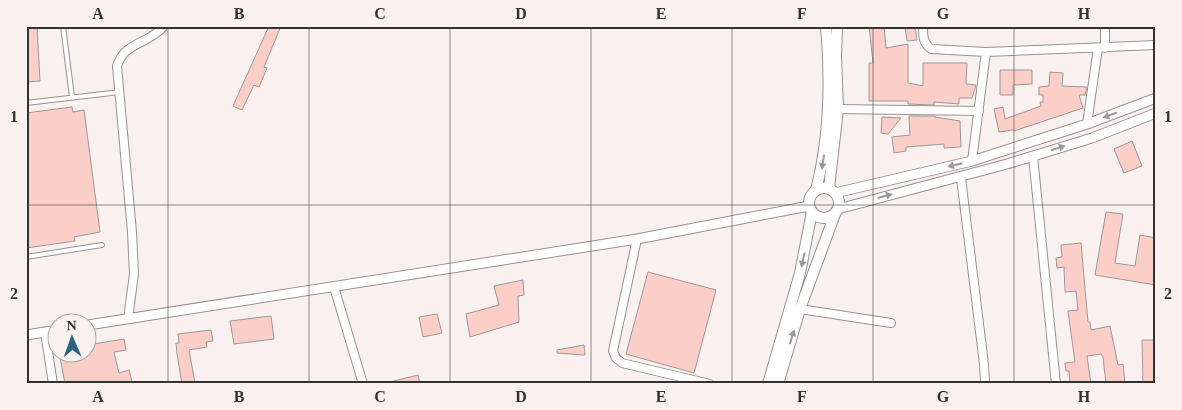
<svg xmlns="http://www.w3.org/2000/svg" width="1182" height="410" viewBox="0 0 1182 410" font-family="'Times New Roman',serif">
<rect width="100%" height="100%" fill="#f8f1f0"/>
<path fill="#fbcfc8" stroke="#9e9796" d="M 26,26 L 37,26 L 40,81 L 26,82 Z
M 269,26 L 281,26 L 264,67 L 267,68 L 259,87 L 254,85 L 242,110 L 233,106 Z
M 869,26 L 884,26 L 886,48 L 908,44 L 908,83 L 923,86 L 923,63 L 967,63 L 966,84 L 976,85 L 972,98 L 959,98 L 959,104 L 934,102 L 934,105 L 908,104 L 908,101 L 869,101 L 869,63 L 873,63 Z
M 905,26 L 915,26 L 917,40 L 907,41 Z
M 1000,70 L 1032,70 L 1032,84 L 1013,85 L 1013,95 L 1000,95 Z
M 1050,72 L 1063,73 L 1062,86 L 1087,87 L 1085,95 L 1079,95 L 1083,108 L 1014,131 L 1013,130 L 999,132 L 994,109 L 1003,107 L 1005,119 L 1041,106 L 1040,102 L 1043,102 L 1043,95 L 1039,95 L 1039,87 L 1049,86 Z
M 72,107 L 73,112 L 84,110 L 100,232 L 74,237 L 75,241 L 26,248 L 26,113 Z
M 909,116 L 935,116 L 935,117 L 960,121 L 961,147 L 944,148 L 944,144 L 906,147 L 906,151 L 894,153 L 892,137 L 910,135 Z
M 882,117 L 901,118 L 888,134 L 881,133 Z
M 1132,141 L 1142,166 L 1124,173 L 1114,149 Z
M 1106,212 L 1123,214 L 1115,263 L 1135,266 L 1140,235 L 1156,238 L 1156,285 L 1095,275 Z
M 1081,243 L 1088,322 L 1090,322 L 1091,330 L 1110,326 L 1118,365 L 1123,364 L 1125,384 L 1106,384 L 1103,357 L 1101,354 L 1087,356 L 1091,384 L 1070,384 L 1069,371 L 1066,371 L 1065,363 L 1075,362 L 1068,311 L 1078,310 L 1076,291 L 1065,292 L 1064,267 L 1057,268 L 1056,258 L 1062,257 L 1061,245 Z
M 648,272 L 716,290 L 694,373 L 626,354 Z
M 523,280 L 524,295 L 518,296 L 519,322 L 470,337 L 466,314 L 499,305 L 494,286 Z
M 437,314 L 442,333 L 423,337 L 419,317 Z
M 271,316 L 274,339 L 234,344 L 230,321 Z
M 211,330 L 213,341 L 206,342 L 207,347 L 189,350 L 195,383 L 182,384 L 177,354 L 176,343 L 179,343 L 178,334 Z
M 124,339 L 126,350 L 114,352 L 119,373 L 129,370 L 132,382 L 128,384 L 65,384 L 59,352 L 88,352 L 88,345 Z
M 1142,340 L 1156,340 L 1156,384 L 1143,384 Z
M 584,345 L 585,355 L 557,353 L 557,350 Z
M 418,375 L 420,384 L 394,384 L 394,381 Z"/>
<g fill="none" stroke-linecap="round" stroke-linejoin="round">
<g stroke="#989291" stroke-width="6">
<path id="service" d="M 63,26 L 72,97
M 26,103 L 120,92
M 26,257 L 102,245"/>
</g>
<g stroke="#989291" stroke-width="10">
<path id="minor" d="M 923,26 C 923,37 923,43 931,49 L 986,52 L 1156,45
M 1105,26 L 1105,48
M 838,109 L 979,111
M 1087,124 L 1098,48
M 1033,156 L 1056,384
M 972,161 L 986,52
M 961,178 L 984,364 L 985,384
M 637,239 L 613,351 L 616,358 L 622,363 L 710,384
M 334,287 L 363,384
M 800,309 L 891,323
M 128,319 L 134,274 L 132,232 L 117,66 C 125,41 148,45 164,26
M 45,332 L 53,384"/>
</g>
<g stroke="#989291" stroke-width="11">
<path id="tertiary" d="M 835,193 L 972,161 L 1087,124 L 1156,98
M 838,209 L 1007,164 L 1092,138 L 1156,113
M 88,325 L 637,239 L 809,206
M 26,335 L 58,330"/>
</g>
<g stroke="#989291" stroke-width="12">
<path id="secondary" d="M 829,188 L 838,109 L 836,56 L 837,26
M809 203a15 15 0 1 1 30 0a15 15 0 1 1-30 0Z
M 816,190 C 830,136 831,82 826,26
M 768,384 L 800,273 L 812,212
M 778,384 L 800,309 L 835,214"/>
</g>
<use href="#service" stroke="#fff" stroke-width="4"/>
<use href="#minor" stroke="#fff" stroke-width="8"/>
<use href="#tertiary" stroke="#fff" stroke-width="9"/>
<use href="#secondary" stroke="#fff" stroke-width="10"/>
</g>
<defs><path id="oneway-solid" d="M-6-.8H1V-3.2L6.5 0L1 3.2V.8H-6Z" transform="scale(1.25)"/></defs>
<g fill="#9a9898">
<use href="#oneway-solid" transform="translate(1110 115) rotate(159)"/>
<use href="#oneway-solid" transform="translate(1058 148) rotate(-18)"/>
<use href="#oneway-solid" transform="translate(823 162) rotate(99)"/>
<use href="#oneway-solid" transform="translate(955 165) rotate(167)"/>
<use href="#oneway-solid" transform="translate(885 196) rotate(-15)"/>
<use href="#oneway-solid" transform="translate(803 260) rotate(102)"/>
<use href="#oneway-solid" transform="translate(792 337) rotate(-73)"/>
</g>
<path fill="none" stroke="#343231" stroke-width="1" stroke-opacity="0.55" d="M 168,26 L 168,384M 309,26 L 309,384M 450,26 L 450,384M 591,26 L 591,384M 732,26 L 732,384M 873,26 L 873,384M 1014,26 L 1014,384M 26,205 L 1156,205"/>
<rect width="1182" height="410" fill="none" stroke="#f8f1f0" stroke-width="55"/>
<g transform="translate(72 338) rotate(358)"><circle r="24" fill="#f8f1f0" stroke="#aaa5a4"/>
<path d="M0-4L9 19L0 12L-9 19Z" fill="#2b647e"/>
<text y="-8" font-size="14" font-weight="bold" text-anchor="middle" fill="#343231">N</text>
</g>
<rect x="28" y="28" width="1126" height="354" fill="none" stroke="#343231" stroke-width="2"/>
<g font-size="16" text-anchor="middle" font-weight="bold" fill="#343231">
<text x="98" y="19">A</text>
<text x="239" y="19">B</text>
<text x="380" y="19">C</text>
<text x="521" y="19">D</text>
<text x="661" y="19">E</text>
<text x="802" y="19">F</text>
<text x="943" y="19">G</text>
<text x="1084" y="19">H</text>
<text x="14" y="122">1</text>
<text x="1168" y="122">1</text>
<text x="14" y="299">2</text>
<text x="1168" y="299">2</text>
<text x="98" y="402">A</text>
<text x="239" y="402">B</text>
<text x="380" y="402">C</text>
<text x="521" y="402">D</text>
<text x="661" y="402">E</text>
<text x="802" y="402">F</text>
<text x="943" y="402">G</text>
<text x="1084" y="402">H</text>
</g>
</svg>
